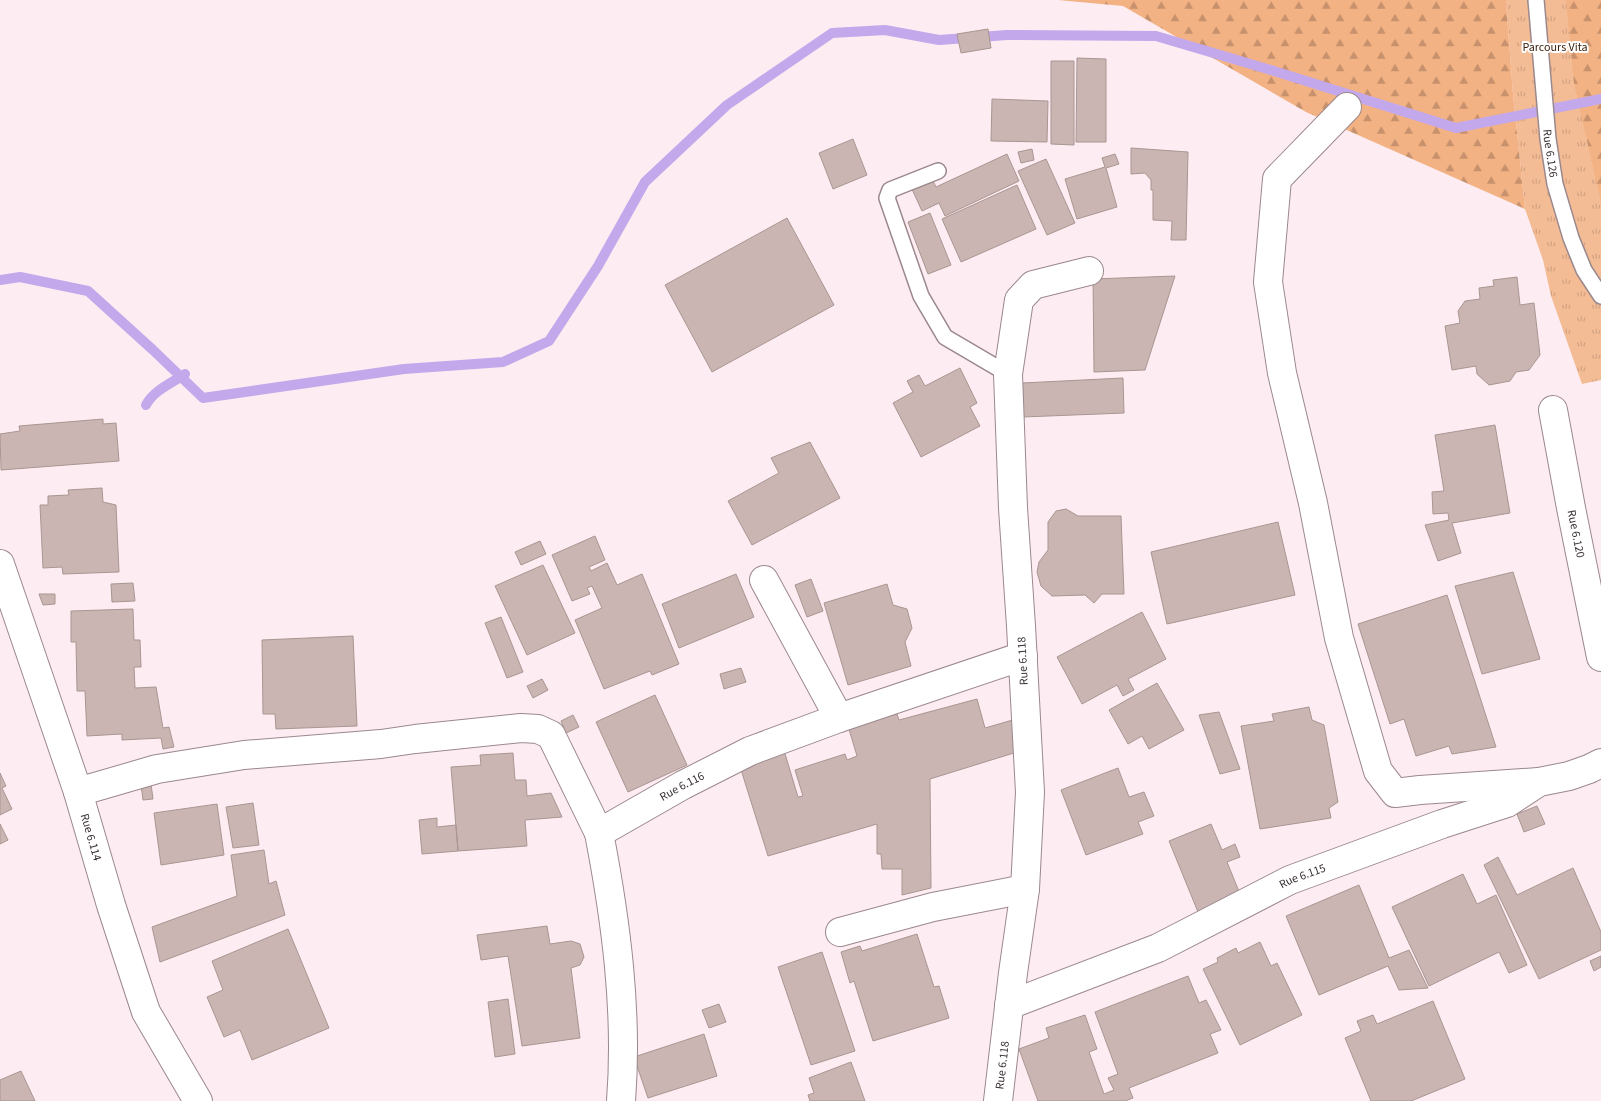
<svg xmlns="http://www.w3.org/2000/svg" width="1601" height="1101" viewBox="0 0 1601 1101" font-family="'Source Sans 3',sans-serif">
<defs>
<pattern id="grass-tufts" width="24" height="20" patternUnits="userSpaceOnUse" patternTransform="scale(1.25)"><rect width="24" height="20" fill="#f4bc95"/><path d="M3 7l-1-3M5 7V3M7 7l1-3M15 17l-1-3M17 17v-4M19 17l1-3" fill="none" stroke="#d2a281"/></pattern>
<pattern id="forest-firs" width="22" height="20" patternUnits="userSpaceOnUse" patternTransform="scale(1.25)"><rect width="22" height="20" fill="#f3b283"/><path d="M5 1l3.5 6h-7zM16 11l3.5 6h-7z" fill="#c6916c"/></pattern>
</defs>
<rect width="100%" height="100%" fill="#fdecf1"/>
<path fill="url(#grass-tufts)" d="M 1506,0 L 1601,0 L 1601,380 L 1582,384 L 1551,296 L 1543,260 L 1525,209 L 1513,94 Z"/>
<path fill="url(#forest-firs)" d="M 1058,0 L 1506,0 L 1513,94 L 1525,209 L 1306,112 L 1123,6 Z
M 1566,0 L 1601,0 L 1601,202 L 1574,84 Z"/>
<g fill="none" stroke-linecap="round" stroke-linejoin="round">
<path stroke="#c3a8ec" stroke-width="10" d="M 0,280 L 20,277 L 88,291 L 153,350 L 203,398 L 404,369 L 503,362 L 549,341 L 598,266 L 645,182 L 727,105 L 832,33 L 885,30 L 939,40 L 1007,35 L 1156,36 L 1274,71 L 1456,128 L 1601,99
M 146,405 C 154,390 172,383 185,374"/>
</g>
<path fill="#cab5b2" stroke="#a99592" d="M 988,29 L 991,48 L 961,53 L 957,34 Z
M 1077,58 L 1106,59 L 1106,142 L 1076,142 Z
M 1051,61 L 1074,61 L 1074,145 L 1051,144 Z
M 992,99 L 1048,101 L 1047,142 L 991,141 Z
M 853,139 L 867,175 L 833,189 L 819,153 Z
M 1131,148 L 1188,152 L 1186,240 L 1171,240 L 1172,221 L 1153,220 L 1153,190 L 1151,190 L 1151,180 L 1145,173 L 1131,174 Z
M 1032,149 L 1034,160 L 1021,163 L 1018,152 Z
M 1007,154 L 1019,181 L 945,216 L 939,203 L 922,211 L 911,187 L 931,177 L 936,187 Z
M 1115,154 L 1119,164 L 1106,168 L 1117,207 L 1077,219 L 1065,179 L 1105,167 L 1102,158 Z
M 1046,159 L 1075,223 L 1047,235 L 1018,171 Z
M 1017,185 L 1036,229 L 961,262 L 942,219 Z
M 930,213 L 951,265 L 928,274 L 908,222 Z
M 787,218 L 834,305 L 712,372 L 665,285 Z
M 1175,276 L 1145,370 L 1094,372 L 1093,279 Z
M 1517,277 L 1520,305 L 1534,303 L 1540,355 L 1529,370 L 1516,372 L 1510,381 L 1489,385 L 1477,374 L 1476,366 L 1452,370 L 1445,326 L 1460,323 L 1458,311 L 1465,301 L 1480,299 L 1479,288 L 1494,286 L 1493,280 Z
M 960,368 L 977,403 L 970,407 L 980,426 L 921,457 L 893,403 L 913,392 L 907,381 L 919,375 L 925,386 Z
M 1123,378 L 1124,413 L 1023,417 L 1022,383 Z
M 103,419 L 103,424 L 116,423 L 119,461 L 1,470 L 0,434 L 20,431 L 19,426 Z
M 1495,425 L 1510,513 L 1452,523 L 1461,553 L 1438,561 L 1425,525 L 1449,520 L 1448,513 L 1433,514 L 1432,492 L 1444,491 L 1435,435 Z
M 810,442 L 840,498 L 752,545 L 728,501 L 779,473 L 771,458 Z
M 102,488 L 103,502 L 116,505 L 119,572 L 63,574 L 62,567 L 43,568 L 40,505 L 48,505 L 48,496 L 69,495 L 68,490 Z
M 1066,509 L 1078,516 L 1121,516 L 1124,594 L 1102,594 L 1094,603 L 1085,595 L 1052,596 L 1041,586 L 1037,572 L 1039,562 L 1048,550 L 1048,522 L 1056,511 Z
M 1278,522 L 1295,595 L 1167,624 L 1151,552 Z
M 595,536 L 605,560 L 589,567 L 591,571 L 607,563 L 617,585 L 642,574 L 679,664 L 652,675 L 650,671 L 604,689 L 575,620 L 602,608 L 592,586 L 587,588 L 590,594 L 572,601 L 552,555 Z
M 540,541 L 546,554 L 521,565 L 515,552 Z
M 543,565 L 575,633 L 527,655 L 495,586 Z
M 1513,572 L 1540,659 L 1482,674 L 1455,586 Z
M 736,574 L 754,617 L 679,648 L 662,604 Z
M 811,579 L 823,611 L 807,617 L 795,585 Z
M 133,583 L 135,601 L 112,602 L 111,584 Z
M 887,584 L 893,605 L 907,609 L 912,628 L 905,642 L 911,666 L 848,685 L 824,603 Z
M 39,594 L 55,594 L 55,604 L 43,605 Z
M 1447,595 L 1496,747 L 1452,754 L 1449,746 L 1416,756 L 1404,719 L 1390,724 L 1358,624 Z
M 133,609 L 134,640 L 140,640 L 141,667 L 134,667 L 135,688 L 156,687 L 163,728 L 169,727 L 174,747 L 163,749 L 161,738 L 122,740 L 122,734 L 87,736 L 85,691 L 77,691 L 76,642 L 71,642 L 71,611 Z
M 1142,612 L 1166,659 L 1128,679 L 1134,690 L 1123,696 L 1117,685 L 1082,704 L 1057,657 Z
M 501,617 L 523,672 L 507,678 L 485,623 Z
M 353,636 L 357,726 L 276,729 L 275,714 L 263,714 L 262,640 Z
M 741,668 L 746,682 L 724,689 L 720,674 Z
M 542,679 L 548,690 L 533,698 L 527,686 Z
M 1157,683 L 1184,730 L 1149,749 L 1142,736 L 1128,744 L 1109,710 Z
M 655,695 L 687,765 L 628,792 L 596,722 Z
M 977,699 L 985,728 L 1016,719 L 1017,752 L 930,779 L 931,888 L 902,895 L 902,869 L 882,869 L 881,854 L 877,854 L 877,824 L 768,856 L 738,760 L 783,747 L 798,797 L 803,796 L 795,770 L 845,754 L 847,760 L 857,756 L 848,726 L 897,714 L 899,720 Z
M 1309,707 L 1312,720 L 1324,725 L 1338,802 L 1329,808 L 1331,818 L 1260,829 L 1241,726 L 1274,721 L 1272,714 Z
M 1219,712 L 1240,769 L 1220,774 L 1199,715 Z
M 573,715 L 579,727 L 566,733 L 561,721 Z
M 513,753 L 515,780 L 526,780 L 527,796 L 551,793 L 562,817 L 525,820 L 527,846 L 458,851 L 451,767 L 481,765 L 480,755 Z
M 1118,768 L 1129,797 L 1144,792 L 1154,816 L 1138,822 L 1143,834 L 1086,855 L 1061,790 Z
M 0,773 L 6,786 L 2,788 L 12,809 L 0,815 Z
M 151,784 L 153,799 L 143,800 L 141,785 Z
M 253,803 L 259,845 L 233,848 L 226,807 Z
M 217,804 L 224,855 L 161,865 L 154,813 Z
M 1537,806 L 1545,824 L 1524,832 L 1517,814 Z
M 437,818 L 437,827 L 456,825 L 458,851 L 422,854 L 419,820 Z
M 0,824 L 8,840 L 0,844 Z
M 1211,824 L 1222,850 L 1235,844 L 1240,857 L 1227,862 L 1240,894 L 1198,912 L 1169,841 Z
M 264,850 L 269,884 L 276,881 L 285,915 L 160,962 L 152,927 L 237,896 L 231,855 Z
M 1498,857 L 1517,895 L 1573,868 L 1601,932 L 1601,950 L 1539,979 L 1484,865 Z
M 1463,874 L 1477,904 L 1496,895 L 1527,965 L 1509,973 L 1499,952 L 1429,986 L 1392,907 Z
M 1359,885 L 1389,958 L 1409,950 L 1428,988 L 1399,990 L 1388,966 L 1319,995 L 1286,916 Z
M 547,926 L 550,944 L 571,941 L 580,944 L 584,957 L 580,965 L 571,968 L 580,1038 L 522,1046 L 508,956 L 481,960 L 477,935 Z
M 288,929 L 329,1028 L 252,1060 L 240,1030 L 224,1037 L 207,997 L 223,990 L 212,961 Z
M 917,934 L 934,987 L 939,986 L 949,1018 L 873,1041 L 854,981 L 850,983 L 841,952 L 860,946 L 862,951 Z
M 1260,942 L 1271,966 L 1277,963 L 1302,1015 L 1240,1045 L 1203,969 L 1218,962 L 1217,958 L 1236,948 L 1238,953 Z
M 822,952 L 855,1051 L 811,1065 L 778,967 Z
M 1601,956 L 1601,967 L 1594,971 L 1590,961 Z
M 1188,976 L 1199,1003 L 1206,1000 L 1221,1030 L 1210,1034 L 1218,1053 L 1129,1088 L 1133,1098 L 1125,1101 L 1038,1101 L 1019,1049 L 1049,1038 L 1046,1028 L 1085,1015 L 1097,1049 L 1089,1052 L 1104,1094 L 1114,1090 L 1108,1078 L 1118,1074 L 1095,1012 Z
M 508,999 L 515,1054 L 495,1057 L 488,1002 Z
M 1433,1001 L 1465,1079 L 1411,1101 L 1371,1101 L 1345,1038 L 1361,1031 L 1357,1021 L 1373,1015 L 1377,1024 Z
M 719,1004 L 726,1022 L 709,1028 L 702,1010 Z
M 704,1034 L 717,1076 L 648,1098 L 634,1057 Z
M 851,1062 L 865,1101 L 810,1101 L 808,1095 L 814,1093 L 809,1078 Z
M 21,1071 L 35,1101 L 0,1101 L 0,1080 Z"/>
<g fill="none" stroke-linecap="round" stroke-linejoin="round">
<g stroke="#9b888d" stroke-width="18">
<g id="service">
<path id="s1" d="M 1536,0 L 1548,139 L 1555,184 L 1571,238 L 1584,270 L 1601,296"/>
<path d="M 938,171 L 890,190 L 887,198 L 921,296 L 945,337 L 1008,374"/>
</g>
</g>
<g stroke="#9b888d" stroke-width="30">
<g id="minor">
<path d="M 1347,107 L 1277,179 L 1268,282 L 1282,373 L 1313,503 L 1339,638 L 1378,771 L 1395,793 L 1420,790 L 1539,782"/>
<path id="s2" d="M 1553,410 L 1571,508 L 1601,657"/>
<path id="s3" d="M 0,564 L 78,792 L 111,905 L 146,1012 L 198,1101"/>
<path d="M 764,580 L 839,718"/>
<path d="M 78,792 L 157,769 L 244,755 L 381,744 L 415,739 L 521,728 L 538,729 L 551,735 L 599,833"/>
<path d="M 840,932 L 933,907 L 1025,889"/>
<path id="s4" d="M 1009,1005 L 1158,948 L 1290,880 L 1442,824 L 1507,803 L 1539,782 L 1569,776 L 1589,769 L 1601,763"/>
<path id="s5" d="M 621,1101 C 628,1012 616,921 599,833 L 683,785 L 750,751 L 839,718 L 1023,656"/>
<path id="s6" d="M 998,1101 L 1013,973 L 1025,889 L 1030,792 L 1021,626 L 1013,508 L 1008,374 L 1019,300 L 1033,285 L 1089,271"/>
</g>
</g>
<use href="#service" stroke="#fff" stroke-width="15"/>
<use href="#minor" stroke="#fff" stroke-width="28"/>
</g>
<g text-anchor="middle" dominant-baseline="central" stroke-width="4" stroke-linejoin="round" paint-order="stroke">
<g font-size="12" fill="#3e230f" stroke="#fff">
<text x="1555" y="47">Parcours Vita</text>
</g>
<g font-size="12" fill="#3b3335" stroke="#fff">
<text stroke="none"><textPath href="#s1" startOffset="154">Rue 6.126</textPath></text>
<text stroke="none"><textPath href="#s2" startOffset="126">Rue 6.120</textPath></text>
<text transform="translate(1023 661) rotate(-93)">Rue 6.118</text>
<text stroke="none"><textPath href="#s5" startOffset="365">Rue 6.116</textPath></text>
<text stroke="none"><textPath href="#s3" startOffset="288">Rue 6.114</textPath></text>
<text stroke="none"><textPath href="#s4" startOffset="321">Rue 6.115</textPath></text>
<text stroke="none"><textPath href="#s6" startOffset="36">Rue 6.118</textPath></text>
</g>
</g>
</svg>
